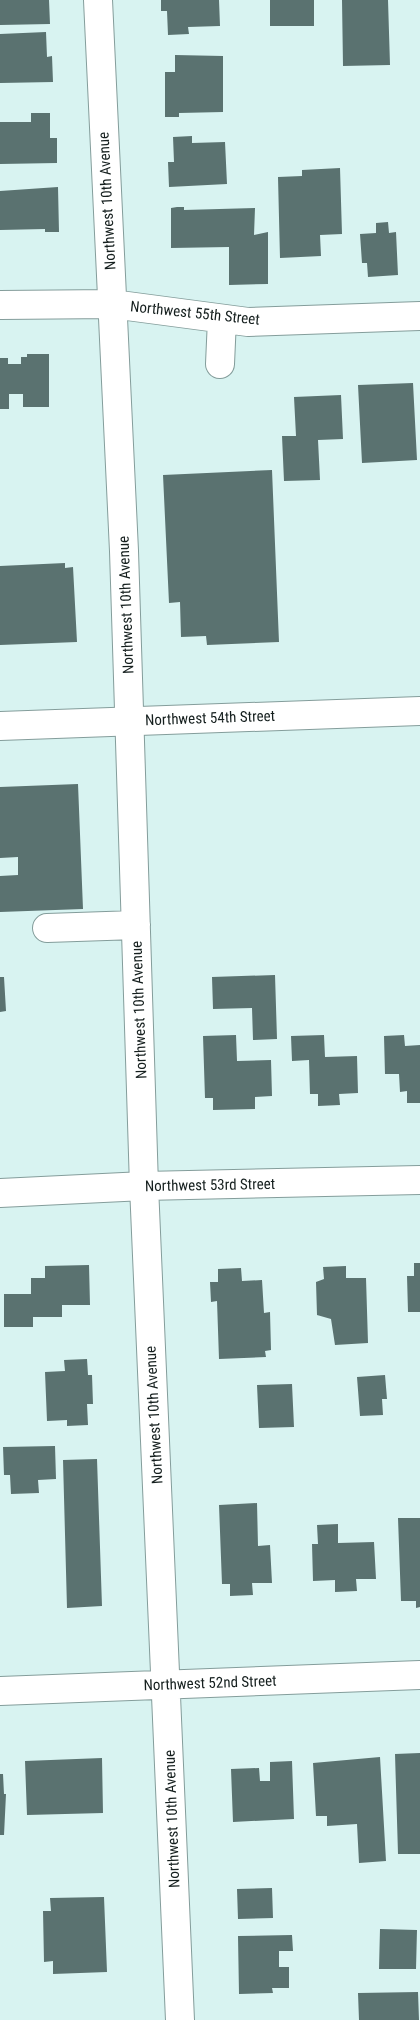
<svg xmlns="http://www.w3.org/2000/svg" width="420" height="2020" viewBox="0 0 420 2020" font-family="'Roboto Condensed',sans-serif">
<rect width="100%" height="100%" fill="#d8f3f1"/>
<path fill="#5a7270" d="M 0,0 L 49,0 L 50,24 L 0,25 Z
M 161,0 L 219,0 L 220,26 L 188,27 L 189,34 L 168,35 L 167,11 L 161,11 Z
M 270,0 L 314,0 L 314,26 L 270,26 Z
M 342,0 L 388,0 L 390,65 L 343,66 Z
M 46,32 L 47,57 L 52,56 L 53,82 L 0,83 L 0,34 Z
M 175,55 L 223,56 L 223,112 L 179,113 L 179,117 L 165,117 L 165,72 L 175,72 Z
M 31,113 L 50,113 L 50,138 L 57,138 L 57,163 L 0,164 L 0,122 L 31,122 Z
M 192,136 L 192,143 L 225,142 L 227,184 L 169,187 L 168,162 L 174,162 L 173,137 Z
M 340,168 L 342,234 L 320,235 L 321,256 L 280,258 L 278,177 L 302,176 L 302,170 Z
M 58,187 L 59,232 L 45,232 L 45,229 L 0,230 L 0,191 Z
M 177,207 L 184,207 L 184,210 L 255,208 L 254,235 L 268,232 L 268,284 L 229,285 L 229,247 L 171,248 L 171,208 Z
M 388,222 L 389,233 L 396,232 L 398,275 L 368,277 L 367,263 L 362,263 L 360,234 L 376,233 L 376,223 Z
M 27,354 L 49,354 L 49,407 L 23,407 L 23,394 L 9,394 L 9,409 L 0,409 L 0,358 L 8,358 L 8,364 L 21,364 L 21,357 L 27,357 Z
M 413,383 L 417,460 L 362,463 L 358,385 Z
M 341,395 L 343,439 L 318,440 L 320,480 L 284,481 L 282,436 L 296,436 L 294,397 Z
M 272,470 L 279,642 L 207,645 L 206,636 L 181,637 L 180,602 L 169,603 L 163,475 Z
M 65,563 L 65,568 L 73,567 L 77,642 L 0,645 L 0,566 Z
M 78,784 L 83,909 L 0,912 L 0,876 L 18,875 L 18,857 L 0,858 L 0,787 Z
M 275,975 L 277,1039 L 253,1040 L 252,1008 L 213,1009 L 212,977 Z
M 0,977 L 4,977 L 6,1011 L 0,1012 Z
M 236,1035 L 237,1061 L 271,1060 L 272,1096 L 255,1097 L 255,1109 L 213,1110 L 213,1098 L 205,1098 L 203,1036 Z
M 324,1035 L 325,1057 L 357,1056 L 358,1093 L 339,1094 L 340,1105 L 318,1106 L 318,1094 L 310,1094 L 309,1060 L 292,1061 L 291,1036 Z
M 404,1035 L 405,1046 L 420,1045 L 420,1103 L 407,1103 L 407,1091 L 400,1092 L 399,1074 L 385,1074 L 384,1036 Z
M 414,1263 L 420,1263 L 420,1312 L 408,1312 L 407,1276 L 414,1276 Z
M 89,1265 L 90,1305 L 62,1305 L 62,1317 L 33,1317 L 33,1327 L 4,1327 L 4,1294 L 31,1294 L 31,1278 L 45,1278 L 45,1266 Z
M 346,1266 L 346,1278 L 366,1278 L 368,1343 L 335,1345 L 331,1319 L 317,1315 L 316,1282 L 324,1279 L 323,1267 Z
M 241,1268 L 242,1281 L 262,1280 L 264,1313 L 270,1312 L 271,1350 L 265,1351 L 266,1357 L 219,1359 L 217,1301 L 211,1302 L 210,1282 L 218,1282 L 218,1269 Z
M 87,1359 L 88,1375 L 92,1375 L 93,1404 L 87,1404 L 88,1425 L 67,1426 L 67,1420 L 47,1421 L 45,1372 L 65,1371 L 64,1360 Z
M 385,1375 L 387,1399 L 382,1399 L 383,1415 L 360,1416 L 357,1377 Z
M 292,1384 L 294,1427 L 259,1428 L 257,1385 Z
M 55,1446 L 56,1479 L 38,1480 L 39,1493 L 11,1494 L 10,1475 L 4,1475 L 3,1447 Z
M 97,1459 L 102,1606 L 67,1608 L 63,1460 Z
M 257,1503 L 258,1546 L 270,1545 L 272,1583 L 252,1583 L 253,1595 L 230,1596 L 230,1584 L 222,1584 L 219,1505 Z
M 398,1518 L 420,1518 L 420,1607 L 416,1608 L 416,1601 L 401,1601 Z
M 338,1524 L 338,1543 L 374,1542 L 376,1579 L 356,1579 L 357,1591 L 335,1592 L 335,1580 L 313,1581 L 312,1544 L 318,1544 L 317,1525 Z
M 420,1753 L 420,1854 L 398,1854 L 395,1754 Z
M 380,1757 L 386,1861 L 359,1863 L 357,1824 L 327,1826 L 327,1816 L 316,1816 L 313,1763 Z
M 102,1758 L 103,1813 L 27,1815 L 25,1761 Z
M 292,1761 L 294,1819 L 233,1822 L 231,1769 L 259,1768 L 260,1781 L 270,1781 L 270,1762 Z
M 0,1774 L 3,1774 L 4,1794 L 6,1794 L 4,1835 L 0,1835 Z
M 272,1888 L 273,1918 L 238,1919 L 237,1889 Z
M 104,1897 L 107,1972 L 53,1974 L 53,1961 L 44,1962 L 43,1911 L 51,1911 L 50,1898 Z
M 380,1929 L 417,1930 L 416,1969 L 379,1969 Z
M 292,1935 L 293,1951 L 279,1951 L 279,1967 L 289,1967 L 289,1988 L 272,1988 L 273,1993 L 239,1994 L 238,1936 Z
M 418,1992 L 419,2020 L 359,2020 L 358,1993 Z"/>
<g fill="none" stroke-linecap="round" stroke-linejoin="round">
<g stroke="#849d9b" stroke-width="30">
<path id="minor" d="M 98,0 L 124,551 L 144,1186 L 180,2020
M 0,305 L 112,304 L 248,322 L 420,316
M 220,364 L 222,319
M 47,928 L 136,925
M 0,1193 L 144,1186 L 420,1180
M 0,1691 L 420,1675"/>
</g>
<g stroke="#849d9b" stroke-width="30">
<path id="major" d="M 0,726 L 420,711"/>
</g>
<use href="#minor" stroke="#fff" stroke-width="28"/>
<use href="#major" stroke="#fff" stroke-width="28"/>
</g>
<g text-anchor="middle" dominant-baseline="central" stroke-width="4.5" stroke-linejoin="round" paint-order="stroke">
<g font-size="15" fill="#151f1e" stroke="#fff">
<text transform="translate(107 201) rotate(-93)">Northwest 10th Avenue</text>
<text transform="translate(195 313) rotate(6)">Northwest 55th Street</text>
<text transform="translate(126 605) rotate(-92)">Northwest 10th Avenue</text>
<text transform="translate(210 718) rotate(-2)">Northwest 54th Street</text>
<text transform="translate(139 1010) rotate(-92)">Northwest 10th Avenue</text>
<text transform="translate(210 1185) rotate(-1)">Northwest 53rd Street</text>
<text transform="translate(154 1415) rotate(-93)">Northwest 10th Avenue</text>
<text transform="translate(210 1683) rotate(-2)">Northwest 52nd Street</text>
<text transform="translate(172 1819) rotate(-92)">Northwest 10th Avenue</text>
</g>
</g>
</svg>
